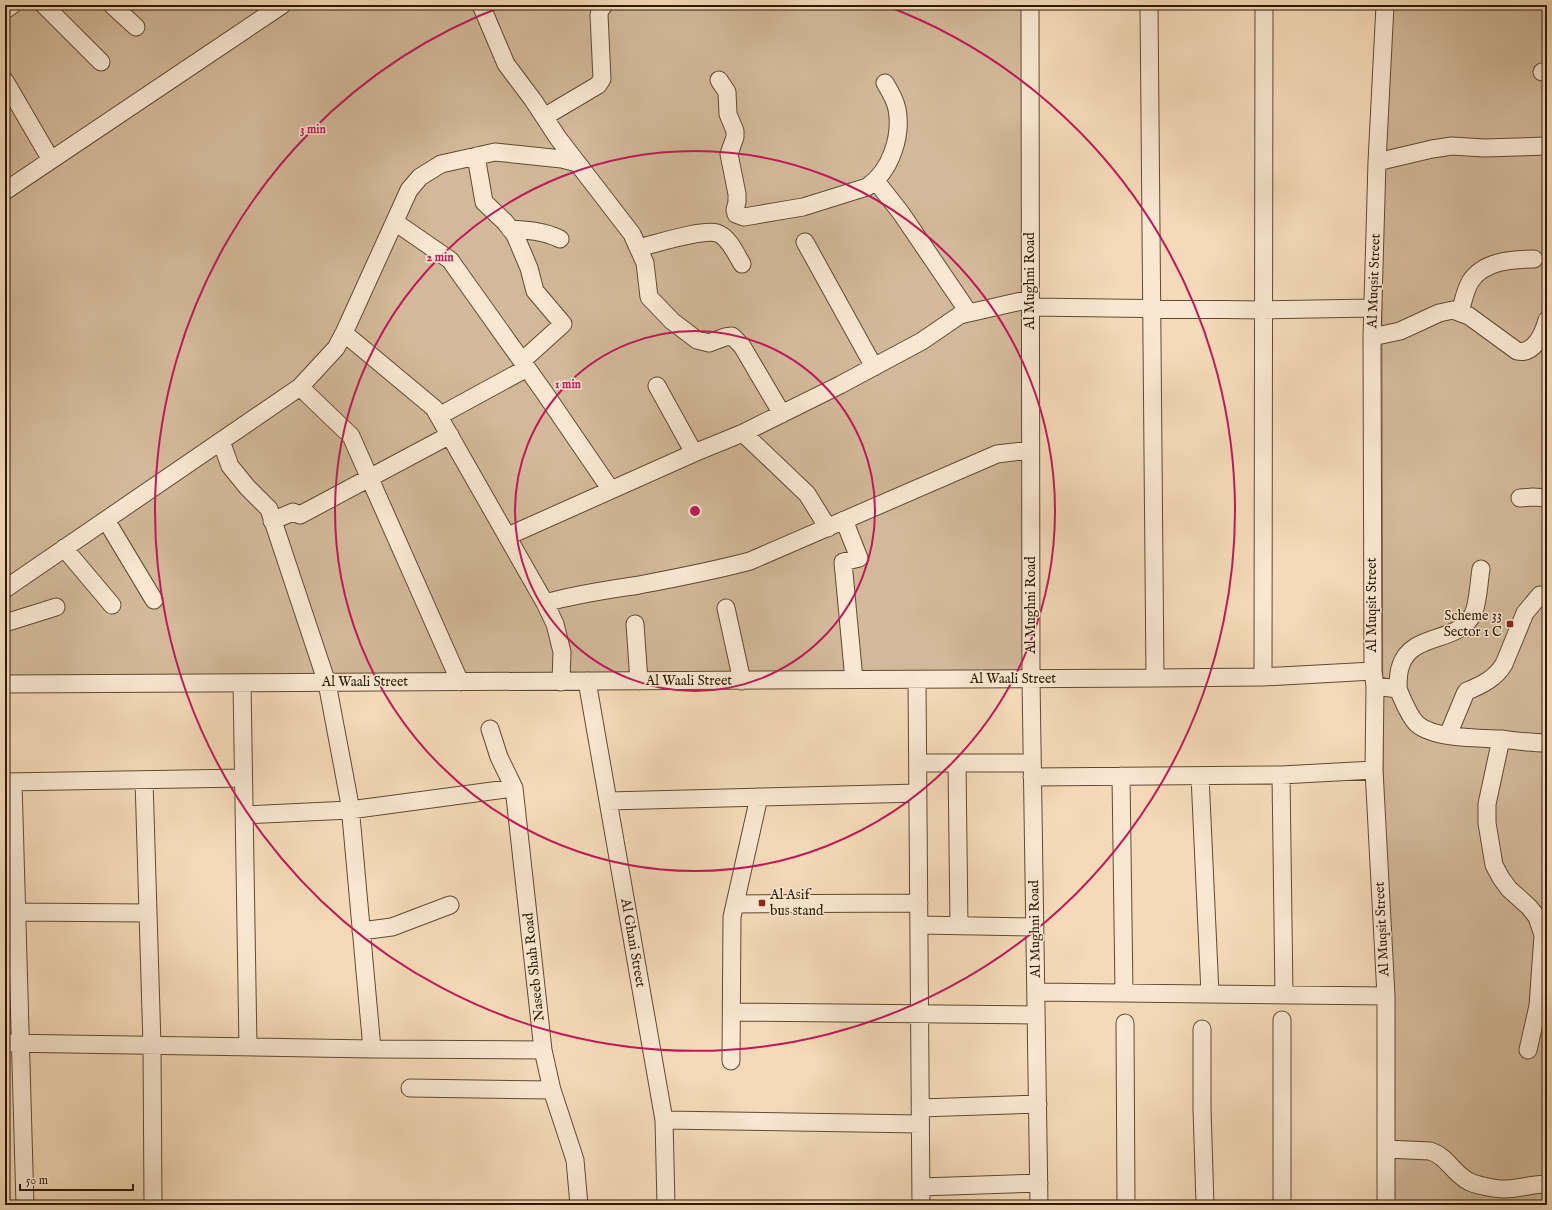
<svg xmlns="http://www.w3.org/2000/svg" width="1552" height="1210" viewBox="0 0 1552 1210" font-family="'IM FELL English',serif">
<rect width="100%" height="100%" fill="#f4dab8"/>
<filter id="stains"><feTurbulence type="fractalNoise" baseFrequency=".005" numOctaves="4"/><feColorMatrix values="0 0 0 0 .2 0 0 0 0 .09 0 0 0 0 .02 0 0 0 .5 -.17"/></filter>
<radialGradient id="worn" r=".72"><stop offset=".6" stop-color="#630" stop-opacity="0"/><stop offset="1" stop-color="#630" stop-opacity=".3"/></radialGradient>
<path fill="#d2b999" stroke="#806a4e" d="M 5,5 L 1030,5 L 1031,679 L 5,685 Z
M 1381,5 L 1547,5 L 1547,1205 L 1384,1205 Z"/>
<g fill="none" stroke-linecap="round" stroke-linejoin="round">
<g stroke="#604a31" stroke-width="19">
<path id="minor" d="M 44,5 L 101,62
M 112,5 L 136,27
M 481,5 L 506,64 L 533,100 L 558,138 L 632,234 L 645,263 L 649,297 L 672,321 L 697,340 L 709,343 L 725,337 L 732,336 L 742,346 L 782,414
M 1030,5 L 1031,679 L 1039,1205
M 1149,5 L 1155,678
M 1385,5 L 1377,162 L 1372,337 L 1373,671 L 1375,686 L 1374,770 L 1386,996 L 1386,1205
M 5,10 L 12,5
M 1542,72 L 1547,73
M 719,80 L 727,92 L 728,114 L 735,131 L 735,137 L 729,154 L 737,194 L 737,202 L 735,210 L 736,214 L 744,217 L 803,207 L 867,187 C 891,171 902,136 897,109 C 895,99 890,91 885,83
M 5,81 L 51,160
M 544,117 L 598,85 L 602,79 L 599,15 L 600,10 L 604,5
M 476,156 L 484,202 L 505,222 L 515,235 L 529,268 L 535,291 L 563,324 L 522,361
M 1377,162 L 1432,149 L 1452,146 L 1484,148 L 1547,146
M 876,181 L 901,213 L 969,313
M 5,191 L 282,5
M 395,222 L 450,260 L 544,392 L 611,490
M 510,229 C 527,230 544,231 560,239
M 805,242 L 874,367
M 638,248 C 656,244 700,229 717,233 C 729,237 736,254 742,264
M 1030,307 L 1263,310 L 1373,308
M 1460,312 C 1463,302 1465,291 1470,282 C 1483,261 1512,259 1534,259
M 344,333 L 434,408 L 545,603 L 555,624 L 562,652 L 561,682
M 1372,337 L 1400,331 L 1439,313 L 1453,310 L 1469,316 L 1517,351 C 1534,355 1543,334 1547,320
M 657,386 L 694,453
M 300,387 L 351,436 L 460,682
M 439,416 L 527,368
M 743,433 L 807,494 L 828,528
M 221,441 L 230,466 L 247,487 L 269,509 L 327,683 L 350,805 L 372,1049
M 1520,498 L 1533,497 L 1547,498
M 106,520 L 154,600
M 844,520 L 859,558 L 843,562 L 854,680
M 272,521 L 293,512 L 300,515 L 450,435
M 508,536 L 694,453 L 743,433 L 840,385 L 922,341 L 960,315 L 1030,299
M 64,548 L 112,605
M 5,589 L 300,387 L 336,348 L 344,333 L 409,190 L 420,177 L 441,164 L 495,152 L 562,159 L 577,163
M 545,603 C 576,594 607,590 639,585 C 676,578 713,571 750,561 L 997,454 L 1030,450
M 726,608 L 742,681
M 5,623 L 56,607
M 635,624 L 639,681
M 1263,677 L 1264,5
M 917,680 L 921,1205
M 587,681 L 664,1120 L 666,1205
M 242,683 L 248,1047
M 5,684 L 1155,678 L 1263,677 L 1373,671
M 1375,686 L 1398,689 C 1403,700 1408,715 1417,724 C 1434,739 1479,738 1501,739 C 1517,741 1531,743 1547,743
M 1398,689 C 1398,681 1398,672 1401,665 C 1412,632 1458,644 1473,614 C 1478,605 1479,580 1481,569
M 490,729 L 499,757 L 514,788 L 543,1050 L 552,1090 L 575,1160 L 579,1205
M 1448,735 L 1465,694 L 1467,691 C 1482,685 1496,678 1504,664 L 1525,613 L 1540,595
M 1501,739 L 1487,804 L 1487,823 L 1494,865 L 1501,878 L 1509,889 L 1529,907 L 1537,917 L 1543,935 L 1538,1006 L 1528,1050
M 918,763 L 1032,763
M 957,763 L 959,926
M 1281,775 L 1374,770
M 1121,776 L 1124,993
M 1200,776 L 1210,994
M 1032,777 L 1281,775 L 1284,995
M 144,780 L 152,1045 L 153,1205
M 5,782 L 243,778
M 13,782 L 25,1205
M 608,801 L 918,793
M 244,815 L 350,810 L 514,788
M 735,904 L 919,903
M 16,912 L 147,913
M 919,925 L 1035,927
M 361,931 L 392,927 L 450,905
M 1036,992 L 1386,996
M 732,1012 L 1036,1015
M 1125,1023 L 1126,1205
M 1202,1029 L 1202,1108 L 1205,1205
M 5,1043 L 372,1049 L 543,1050
M 731,1061 L 732,917 L 759,797
M 410,1088 L 552,1090
M 920,1108 L 1038,1104
M 664,1120 L 920,1124
M 1386,1149 L 1430,1151 C 1447,1156 1453,1173 1468,1181 C 1475,1185 1495,1189 1504,1189 C 1518,1189 1532,1184 1547,1184
M 921,1187 L 1039,1183
M 1282,1205 L 1282,1020"/>
</g>
<use href="#minor" stroke="#f8e7d1" stroke-width="17"/>
</g>
<g fill="none" stroke="#c2185b" stroke-width="2">
<circle cx="695" cy="511" r="180"/>
<circle cx="695" cy="511" r="360"/>
<path d="M884 5A540 540 0 1 1 506 5"/>
</g>
<g fill="#8f2418" stroke="#f8e7d1" stroke-width="1.5">
<rect x="1506" y="620" width="8" height="8" rx="2"/>
<rect x="758" y="899" width="8" height="8" rx="2"/>
</g>
<g text-anchor="middle" dominant-baseline="central" stroke-width="3" stroke-linejoin="round" paint-order="stroke">
<g font-size="14" fill="#2e1a04" stroke="#f8e7d1">
<text transform="translate(1030 281) rotate(-90)">Al Mughni Road</text>
<text transform="translate(1374 281) rotate(-88)">Al Muqsit Street</text>
<text transform="translate(1031 605) rotate(-90)">Al Mughni Road</text>
<text transform="translate(1372 605) rotate(-90)">Al Muqsit Street</text>
<text x="1013" y="679">Al Waali Street</text>
<text x="689" y="681">Al Waali Street</text>
<text x="365" y="682">Al Waali Street</text>
<text transform="translate(1035 929) rotate(-91)">Al Mughni Road</text>
<text transform="translate(1382 929) rotate(-93)">Al Muqsit Street</text>
<text transform="translate(633 943) rotate(80)">Al Ghani Street</text>
<text transform="translate(534 967) rotate(-96)">Naseeb Shah Road</text>
</g>
<g font-size="14" fill="#2e1a04" stroke="#f8e7d1" text-anchor="end">
<text x="1502" y="616">Scheme 33<tspan x="1502" dy="16">Sector 1 C</tspan></text>
<text x="770" y="895" text-anchor="start">Al Asif<tspan x="770" dy="16">bus stand</tspan></text>
</g>
</g>
<circle cx="695" cy="511" r="6" fill="#c2185b" stroke="#f8e7d1" stroke-width="2"/>
<g font-size="12" text-anchor="middle" font-weight="bold" fill="#c2185b" stroke="#f8e7d1" stroke-width="3" stroke-linejoin="round" paint-order="stroke">
<text x="313" y="133">3 min</text>
<text x="440" y="261">2 min</text>
<text x="568" y="388">1 min</text>
</g>
<rect width="1552" height="1210" fill="none" stroke="#f4dab8" stroke-width="20"/>
<rect x="6" y="6" width="1540" height="1198" fill="none" stroke="#2e1a04" stroke-width="2"/>
<rect x="10" y="10" width="1532" height="1190" fill="none" stroke="#2e1a04"/>
<path d="M20 1184v6h113v-6" fill="none" stroke="#2e1a04" stroke-width="2"/>
<text x="26" y="1184" font-size="12" fill="#2e1a04" stroke="#f8e7d1" stroke-width="3" paint-order="stroke">50 m</text>
<rect width="100%" height="100%" filter="url(#stains)"/>
<rect width="100%" height="100%" fill="url(#worn)"/>
</svg>
